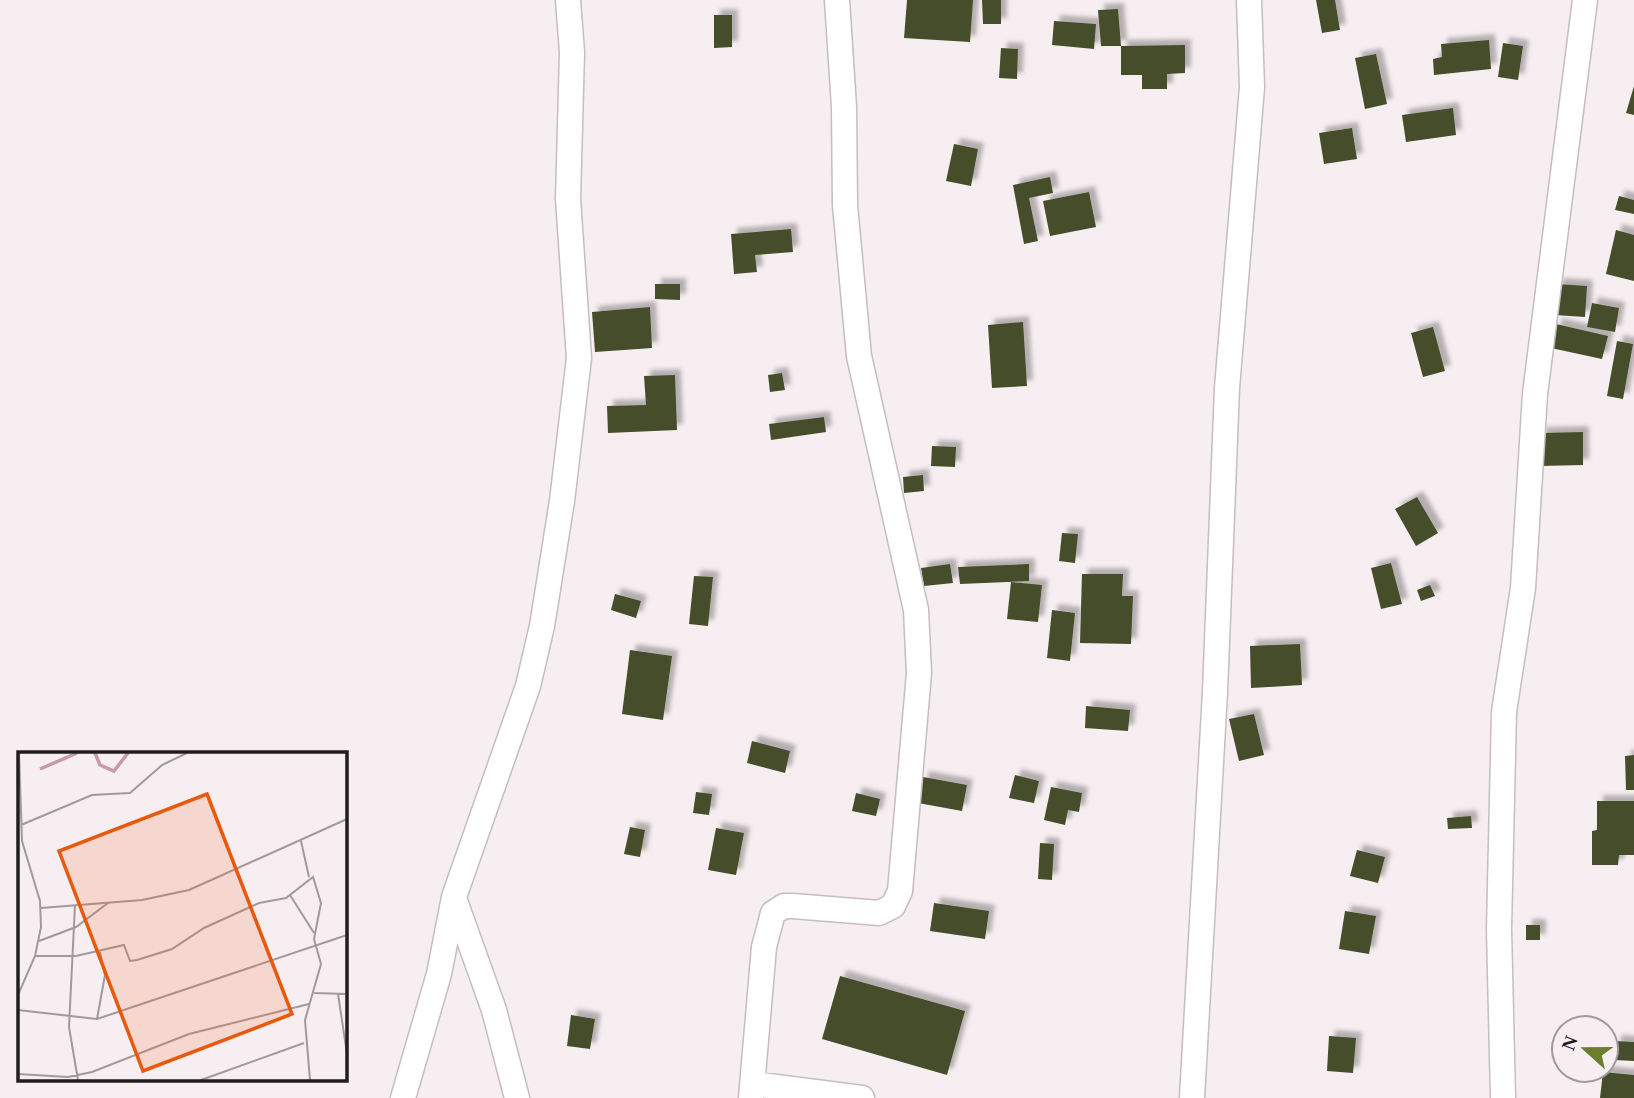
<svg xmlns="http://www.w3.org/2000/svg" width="1634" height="1098" viewBox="0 0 1634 1098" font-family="'Times New Roman',serif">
<defs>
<filter id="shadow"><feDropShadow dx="6" dy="-6" stdDeviation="2" flood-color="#0004"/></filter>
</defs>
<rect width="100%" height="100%" fill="#f7eef1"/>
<path fill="#444d2a" filter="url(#shadow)" d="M 907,0 L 973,0 L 970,42 L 904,38 Z
M 982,0 L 1001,0 L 1001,24 L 983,24 Z
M 1316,0 L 1335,0 L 1340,30 L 1322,33 Z
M 1118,9 L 1121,46 L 1101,46 L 1098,10 Z
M 714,15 L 732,15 L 732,47 L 714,48 Z
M 1054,21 L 1096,24 L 1094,49 L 1052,45 Z
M 1489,40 L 1491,69 L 1434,75 L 1433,59 L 1442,57 L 1441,44 Z
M 1503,43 L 1523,46 L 1518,80 L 1498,77 Z
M 1185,45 L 1185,73 L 1167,74 L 1167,89 L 1142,89 L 1142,75 L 1121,75 L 1121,46 Z
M 1001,48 L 1018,49 L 1017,79 L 999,78 Z
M 1376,54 L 1387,104 L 1365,109 L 1355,58 Z
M 1634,86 L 1634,115 L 1626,113 Z
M 1453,108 L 1456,135 L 1406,142 L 1402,115 Z
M 1352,128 L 1357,159 L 1324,164 L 1319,133 Z
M 954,144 L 978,149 L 971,186 L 946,181 Z
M 1050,177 L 1053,193 L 1029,198 L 1038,241 L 1024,244 L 1013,185 Z
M 1089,192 L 1096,227 L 1050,236 L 1043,201 Z
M 1619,196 L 1634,200 L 1634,214 L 1615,210 Z
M 791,229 L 793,252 L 755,255 L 757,272 L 734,274 L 731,234 Z
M 1616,230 L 1634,235 L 1634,281 L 1606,274 Z
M 655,284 L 680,284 L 680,300 L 655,299 Z
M 1557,284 L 1587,286 L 1585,317 L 1555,315 Z
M 1592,303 L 1619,308 L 1615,332 L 1587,327 Z
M 650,307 L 652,348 L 595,352 L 592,312 Z
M 1023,322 L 1027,386 L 992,388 L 988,325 Z
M 1556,324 L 1608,336 L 1602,359 L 1551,348 Z
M 1433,327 L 1445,371 L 1423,377 L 1411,333 Z
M 1617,341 L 1633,344 L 1623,399 L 1607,396 Z
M 782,373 L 785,390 L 770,392 L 768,375 Z
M 675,375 L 677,430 L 608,433 L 607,406 L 646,405 L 644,376 Z
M 824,417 L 826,432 L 771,440 L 769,424 Z
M 1583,432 L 1583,465 L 1540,466 L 1540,433 Z
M 932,446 L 956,447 L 955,467 L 931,466 Z
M 923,475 L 924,491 L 904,493 L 903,477 Z
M 1417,497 L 1438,533 L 1416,546 L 1395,509 Z
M 1062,533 L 1078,534 L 1075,563 L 1059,561 Z
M 1391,563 L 1402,604 L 1381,609 L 1371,568 Z
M 950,564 L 953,583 L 924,586 L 921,568 Z
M 1029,564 L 1029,581 L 960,584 L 958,567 Z
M 1082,574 L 1123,574 L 1122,596 L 1133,596 L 1131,644 L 1080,643 Z
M 694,576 L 713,577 L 708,626 L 689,624 Z
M 1011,582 L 1042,585 L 1038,622 L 1007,619 Z
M 1430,585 L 1435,596 L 1421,601 L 1417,590 Z
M 615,594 L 641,601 L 636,618 L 611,610 Z
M 1052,610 L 1075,613 L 1070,661 L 1047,658 Z
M 1300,644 L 1302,685 L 1251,688 L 1250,646 Z
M 630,650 L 672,656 L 663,720 L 622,714 Z
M 1086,706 L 1130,710 L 1128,731 L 1085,728 Z
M 1254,714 L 1264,755 L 1239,761 L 1229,719 Z
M 752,741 L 790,751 L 785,773 L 747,763 Z
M 1634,755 L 1634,790 L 1626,790 L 1625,756 Z
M 1015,775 L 1039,781 L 1034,803 L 1009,798 Z
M 923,777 L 967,785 L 962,811 L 918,803 Z
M 1051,787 L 1082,793 L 1079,812 L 1068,810 L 1065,825 L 1044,820 Z
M 696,792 L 712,794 L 709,815 L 693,813 Z
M 856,793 L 880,799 L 876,816 L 852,811 Z
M 1597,801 L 1634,801 L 1634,855 L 1619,855 L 1618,865 L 1592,865 L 1592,831 L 1597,830 Z
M 1471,816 L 1472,828 L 1448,829 L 1447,818 Z
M 630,827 L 645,830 L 640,857 L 624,854 Z
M 716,828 L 744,833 L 736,875 L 708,870 Z
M 1040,843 L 1054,844 L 1052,880 L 1038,879 Z
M 1357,850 L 1385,857 L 1378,883 L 1350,876 Z
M 934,903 L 989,911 L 985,939 L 930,931 Z
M 1345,911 L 1376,916 L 1369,954 L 1339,949 Z
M 1526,925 L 1540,925 L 1540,940 L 1526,940 Z
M 840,976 L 965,1011 L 947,1075 L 822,1039 Z
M 571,1015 L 595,1019 L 590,1049 L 567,1046 Z
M 1329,1036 L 1356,1038 L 1353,1073 L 1327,1071 Z
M 1615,1041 L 1634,1042 L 1634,1061 L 1614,1060 Z
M 1603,1072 L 1634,1075 L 1634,1098 L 1600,1098 Z"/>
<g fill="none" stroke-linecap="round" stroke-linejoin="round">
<g stroke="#c5bdbf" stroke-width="27">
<path id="minor" d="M 454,898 L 494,1010 L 517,1098
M 754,1084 L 862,1098
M 403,1098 L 439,974 L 454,897 L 528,686 L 542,626 L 562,501 L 579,358 L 568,199 L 572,52 L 568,0
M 751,1098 L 764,947 L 773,913 L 784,906 L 793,906 L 879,913 L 893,906 L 900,891 L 919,673 L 916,610 L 859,356 L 845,205 L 844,107 L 837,0
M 1192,1098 L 1215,692 L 1227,388 L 1252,87 L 1249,0
M 1503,1098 L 1499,929 L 1504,712 L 1523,588 L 1535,394 L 1585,0"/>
</g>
<use href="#minor" stroke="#fff" stroke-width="24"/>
</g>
<g transform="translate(18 752)">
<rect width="329" height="329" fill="#f7eef1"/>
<path fill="none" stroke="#c69aa9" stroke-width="3.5" d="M 77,1 L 82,13 L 96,19 L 110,1M 22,17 L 59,1"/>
<path fill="none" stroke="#a19a9d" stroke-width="2" d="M 3,73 L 74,43 L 112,41 L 144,13 L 169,1M 283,89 L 291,125M 272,143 L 296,181M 57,153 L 51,275 L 60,328M 23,156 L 124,148 L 171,138 L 329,67M 21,189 L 58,175 L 90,151M 17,204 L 58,204 L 106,193 L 112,209 L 119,208 L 154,197 L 186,176 L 241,151 L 268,146 L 295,125 L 303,151 L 296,187 L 303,212 L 287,268 L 292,328M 296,241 L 329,242M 320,242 L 329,302M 0,243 L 17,204 L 23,175 L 22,149 L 4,89 L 1,1M 0,258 L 79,267 L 329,183M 79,267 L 87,223 L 82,200M 0,322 L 50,325 L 74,320 L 171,282 L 291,252M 183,328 L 286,291"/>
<path fill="#e8590c" fill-opacity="0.15" stroke="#e8590c" stroke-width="3.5" d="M 189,42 L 274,262 L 125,319 L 41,99 Z"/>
<rect width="329" height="329" fill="none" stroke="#201d1e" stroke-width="3.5"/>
</g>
<g transform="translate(1585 1049) rotate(291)"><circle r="33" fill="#f7eef1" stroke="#a19a9d" stroke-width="2"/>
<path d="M0-5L12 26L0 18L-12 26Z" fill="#6a7e2e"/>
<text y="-10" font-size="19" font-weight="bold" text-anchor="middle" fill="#201d1e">N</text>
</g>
</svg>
